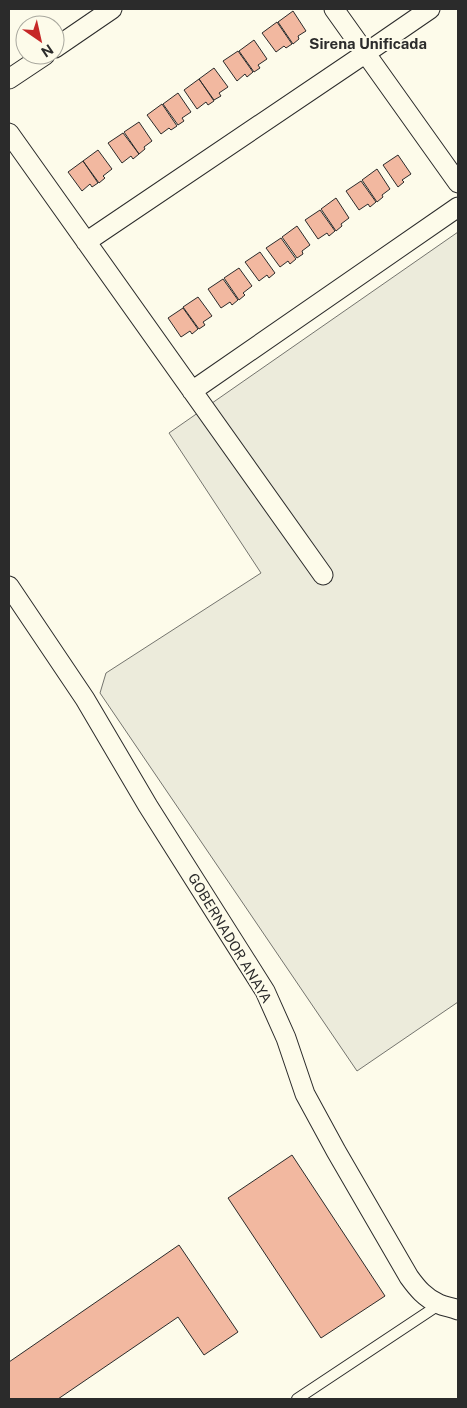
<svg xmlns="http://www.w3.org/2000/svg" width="467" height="1408" viewBox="0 0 467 1408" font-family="'Public Sans',sans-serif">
<rect width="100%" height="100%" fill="#fdfbea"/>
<path fill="#ecebdb" stroke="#74746e" d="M 458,232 L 458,1002 L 357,1071 L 100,693 L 106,673 L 261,573 L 169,433 Z"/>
<path fill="#f2b8a0" stroke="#2b2b2b" d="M 293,11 L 306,31 L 298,36 L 299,39 L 293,44 L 278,22 Z
M 277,22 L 292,44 L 286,48 L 284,46 L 276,52 L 262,33 Z
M 254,40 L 267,59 L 258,65 L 260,68 L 254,72 L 239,51 Z
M 238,51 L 253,72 L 247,77 L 245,74 L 237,81 L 223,61 Z
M 214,68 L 228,87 L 219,93 L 221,96 L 214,100 L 199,79 Z
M 199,79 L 214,101 L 208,105 L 206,102 L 197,109 L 184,90 Z
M 178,93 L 191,112 L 182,118 L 184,121 L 178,125 L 163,104 Z
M 162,104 L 177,126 L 171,130 L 169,128 L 161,134 L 147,115 Z
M 139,122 L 152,141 L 144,147 L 145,149 L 139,154 L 124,132 Z
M 123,133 L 139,154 L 133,159 L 131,156 L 122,163 L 108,143 Z
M 98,150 L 112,169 L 103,176 L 105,178 L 99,183 L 83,161 Z
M 398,155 L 411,174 L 402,180 L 404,182 L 398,187 L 383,165 Z
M 83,161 L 98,183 L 92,187 L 90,184 L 82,191 L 68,172 Z
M 377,169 L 390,189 L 382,195 L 383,197 L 377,202 L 362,180 Z
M 361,181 L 376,202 L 370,207 L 368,204 L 359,210 L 346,191 Z
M 336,198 L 349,218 L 341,224 L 342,226 L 336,231 L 321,209 Z
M 320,210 L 335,231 L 329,236 L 327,233 L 318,239 L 305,220 Z
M 297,226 L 310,245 L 302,251 L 303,254 L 297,258 L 282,237 Z
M 281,238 L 296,259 L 290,264 L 288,261 L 280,267 L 266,248 Z
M 260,252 L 275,273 L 269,278 L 267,275 L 259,281 L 245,262 Z
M 239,268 L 252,286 L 243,293 L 245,295 L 239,300 L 224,278 Z
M 223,279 L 238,300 L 232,305 L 230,302 L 221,308 L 208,289 Z
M 198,297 L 212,316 L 203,322 L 205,325 L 199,329 L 183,307 Z
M 183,308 L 198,329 L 192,334 L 190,331 L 181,337 L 168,318 Z
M 292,1155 L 385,1296 L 321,1338 L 228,1198 Z
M 179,1245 L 238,1332 L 204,1355 L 178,1317 L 58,1399 L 9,1399 L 9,1362 Z"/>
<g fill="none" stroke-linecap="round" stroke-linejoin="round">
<g stroke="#2b2b2b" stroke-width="12">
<path id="lane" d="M 297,1399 L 440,1304"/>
</g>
<g stroke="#2b2b2b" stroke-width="21">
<path id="street" d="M 334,9 L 458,183
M 55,48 L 112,9
M 9,79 L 45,55
M 9,133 L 323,575
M 86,242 L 366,53 L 430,9
M 192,391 L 458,207
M 9,586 L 85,699 L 148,806 L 265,991 L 286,1038 L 305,1094 L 336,1151 L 409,1277 C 417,1288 425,1298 439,1304 C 445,1307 452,1307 458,1310"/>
</g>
<use href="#lane" stroke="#fdfbea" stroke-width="10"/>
<use href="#street" stroke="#fdfbea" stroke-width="19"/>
</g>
<g text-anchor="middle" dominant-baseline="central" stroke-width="4" stroke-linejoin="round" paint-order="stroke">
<g font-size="14" fill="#2b2b2b" stroke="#fdfbea">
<text transform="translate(230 938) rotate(59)">GOBERNADOR ANAYA</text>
</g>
<g font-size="15" font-weight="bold" fill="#2b2b2b" stroke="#fdfbea">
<text x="368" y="43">Sirena Unificada</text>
</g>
</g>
<rect width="467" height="1408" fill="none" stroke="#2b2b2b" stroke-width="20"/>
<g transform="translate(40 40) rotate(146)"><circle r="24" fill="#fdfbea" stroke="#a9a89e"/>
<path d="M0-4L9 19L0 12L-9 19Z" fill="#c62828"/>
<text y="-8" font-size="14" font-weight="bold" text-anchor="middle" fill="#2b2b2b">N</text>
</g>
</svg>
